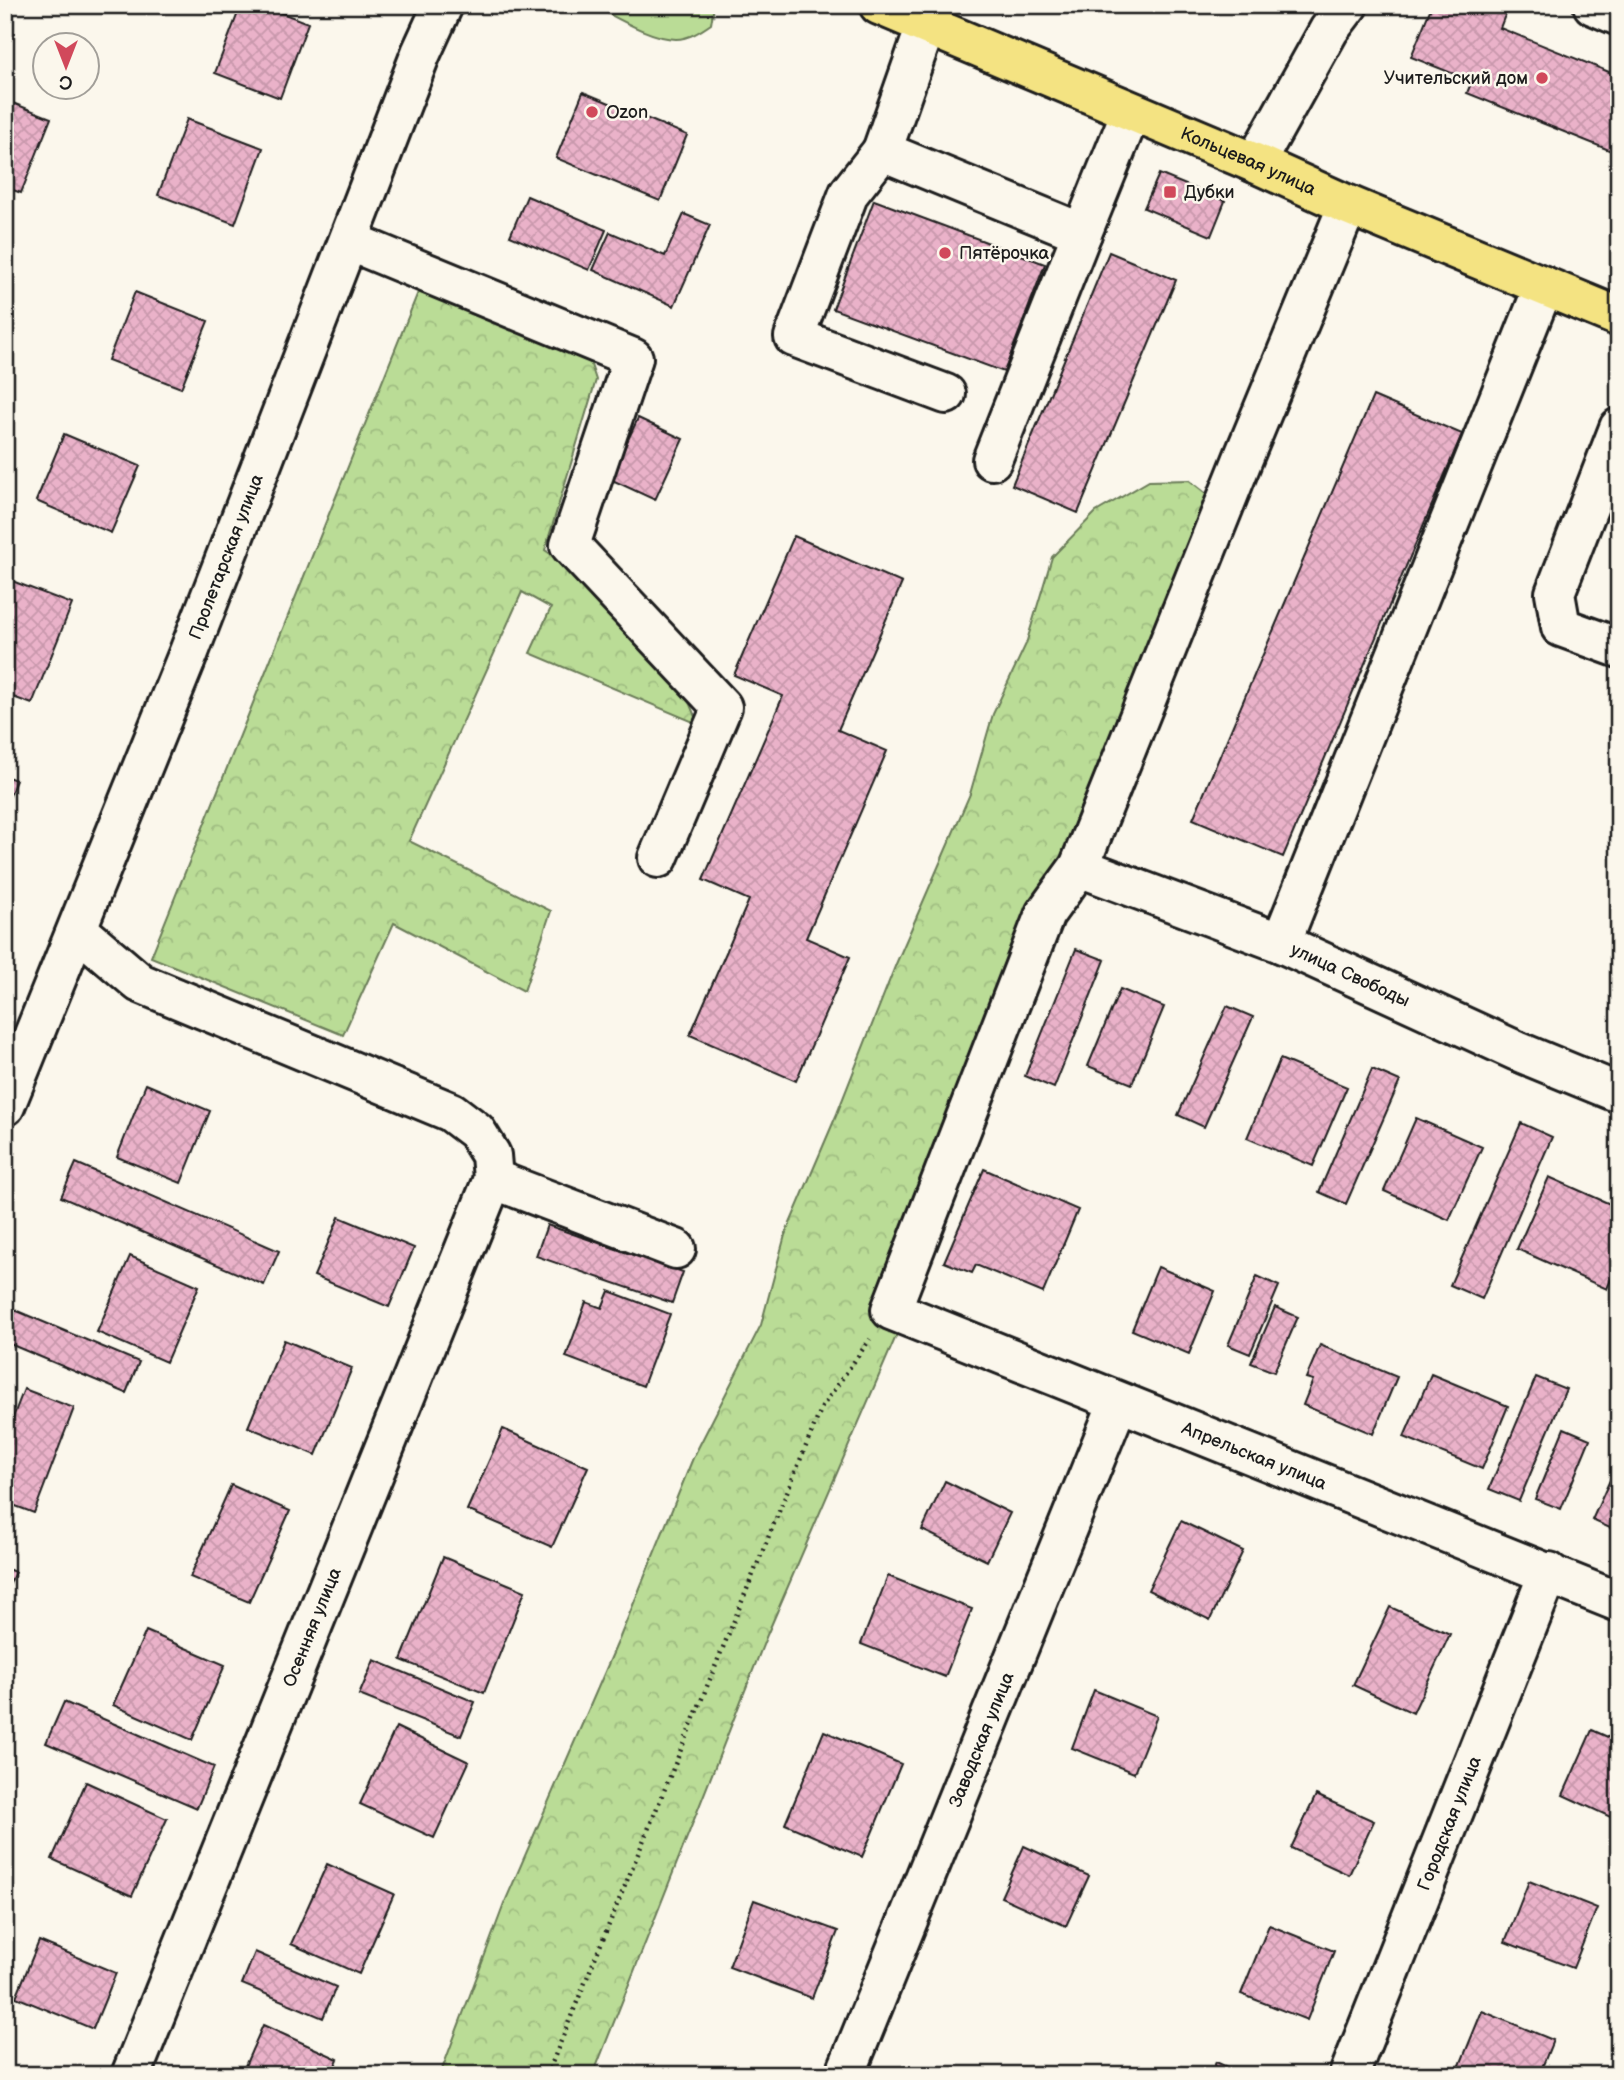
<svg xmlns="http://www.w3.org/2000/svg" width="1624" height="2080" viewBox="0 0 1624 2080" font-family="'Balsamiq Sans',sans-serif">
<defs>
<pattern id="forest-crowns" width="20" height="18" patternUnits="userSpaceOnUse" patternTransform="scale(1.75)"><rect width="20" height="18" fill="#badc96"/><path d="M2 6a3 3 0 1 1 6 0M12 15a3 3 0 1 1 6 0" fill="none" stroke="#9fbc81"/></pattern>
<pattern id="building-cross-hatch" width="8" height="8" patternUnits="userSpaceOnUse" patternTransform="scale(1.75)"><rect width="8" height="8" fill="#eab2c9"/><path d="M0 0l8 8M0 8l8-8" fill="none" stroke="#c898ac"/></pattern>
</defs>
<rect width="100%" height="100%" fill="#fbf7ec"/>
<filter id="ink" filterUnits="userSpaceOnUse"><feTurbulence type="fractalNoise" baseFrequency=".0143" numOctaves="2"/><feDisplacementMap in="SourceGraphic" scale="14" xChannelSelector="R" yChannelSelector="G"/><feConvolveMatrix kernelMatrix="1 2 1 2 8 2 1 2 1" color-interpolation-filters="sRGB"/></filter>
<g filter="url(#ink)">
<path fill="#badc96" stroke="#6b7c59" stroke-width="2" d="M 592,5 L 713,5 L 714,6 L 711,24 C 701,31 689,39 676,39 C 649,38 616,17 592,5 Z"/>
<path fill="url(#forest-crowns)" stroke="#6b7c59" stroke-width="2" d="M 425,275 L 588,356 L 596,380 L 545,550 L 633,611 L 672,660 L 698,724 L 530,653 L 551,608 L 522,592 L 409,841 L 551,911 L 524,991 L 394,923 L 343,1035 L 151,957 Z
M 1189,480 L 1212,498 L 916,1290 L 767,1635 L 593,2075 L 440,2075 L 504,1904 L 620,1637 L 693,1458 L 761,1325 L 785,1235 L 836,1116 L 896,964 L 970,794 L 993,714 L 1026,644 L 1052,557 L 1096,512 L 1149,481 Z"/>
<path fill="url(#building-cross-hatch)" stroke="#1c1c1c" stroke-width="2" d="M 241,5 L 261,5 L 308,23 L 280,98 L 215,73 Z
M 1432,5 L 1496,5 L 1507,10 L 1500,28 L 1619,76 L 1619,154 L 1467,93 L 1472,81 L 1411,57 Z
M 583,92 L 687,135 L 660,201 L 556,158 Z
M 5,100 L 51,118 L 21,193 L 5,187 Z
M 187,119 L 263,148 L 235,224 L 158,195 Z
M 1159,174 L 1225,201 L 1211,236 L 1144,208 Z
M 527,196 L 606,230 L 589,270 L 510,236 Z
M 874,200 L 1045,264 L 1004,372 L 833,309 Z
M 684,214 L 710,225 L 674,306 L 593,270 L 610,232 L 665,256 Z
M 1109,252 L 1176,280 L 1078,513 L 1012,485 Z
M 135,292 L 208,321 L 181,388 L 108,360 Z
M 1373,396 L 1462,434 L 1283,857 L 1193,819 Z
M 638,418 L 683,439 L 655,500 L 610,479 Z
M 64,434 L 140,466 L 111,533 L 36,501 Z
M 794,536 L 902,583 L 838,730 L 887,751 L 806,938 L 850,957 L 796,1081 L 690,1035 L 749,900 L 703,880 L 783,696 L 734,675 Z
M 7,579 L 72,604 L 32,704 L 5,694 Z
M 5,776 L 16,780 L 5,808 Z
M 1076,949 L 1105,960 L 1054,1088 L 1025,1076 Z
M 1120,989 L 1164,1007 L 1132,1084 L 1088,1066 Z
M 1227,1006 L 1253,1017 L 1204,1127 L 1178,1115 Z
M 1280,1059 L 1347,1087 L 1313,1166 L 1247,1138 Z
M 1372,1069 L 1400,1081 L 1346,1204 L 1319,1192 Z
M 146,1084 L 210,1111 L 181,1183 L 117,1157 Z
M 1416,1118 L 1482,1147 L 1449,1220 L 1384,1191 Z
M 1521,1123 L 1552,1137 L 1482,1299 L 1450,1285 Z
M 76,1163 L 279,1251 L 264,1285 L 61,1197 Z
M 984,1169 L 1078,1210 L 1043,1293 L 976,1265 L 972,1273 L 944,1262 Z
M 1549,1177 L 1619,1208 L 1619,1261 L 1607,1289 L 1517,1249 Z
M 339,1217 L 414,1248 L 389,1307 L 314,1276 Z
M 547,1225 L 683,1272 L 672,1303 L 536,1256 Z
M 130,1256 L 199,1286 L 166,1362 L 97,1332 Z
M 1158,1267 L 1215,1291 L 1189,1354 L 1132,1330 Z
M 1257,1276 L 1279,1286 L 1250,1354 L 1228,1345 Z
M 609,1291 L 670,1314 L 643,1386 L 566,1357 L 586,1302 L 602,1308 Z
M 1275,1307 L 1298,1317 L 1274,1372 L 1251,1363 Z
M 10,1308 L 139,1362 L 126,1393 L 5,1342 L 5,1320 Z
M 284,1340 L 352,1368 L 316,1455 L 248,1427 Z
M 1320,1345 L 1397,1377 L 1373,1434 L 1303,1405 L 1313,1380 L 1306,1378 Z
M 1431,1374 L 1508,1406 L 1482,1469 L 1404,1437 Z
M 1536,1377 L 1566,1389 L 1519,1501 L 1489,1489 Z
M 24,1389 L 74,1408 L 34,1513 L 5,1502 L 5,1438 Z
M 1564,1428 L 1590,1439 L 1561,1509 L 1535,1499 Z
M 503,1429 L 588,1467 L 552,1547 L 467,1510 Z
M 1619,1460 L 1619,1532 L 1592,1520 Z
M 945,1481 L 1010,1513 L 987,1561 L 922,1530 Z
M 231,1485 L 290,1511 L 249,1602 L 190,1577 Z
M 1181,1521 L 1243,1551 L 1210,1620 L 1148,1590 Z
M 443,1557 L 525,1591 L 484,1693 L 401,1660 Z
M 5,1568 L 15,1572 L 5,1595 Z
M 888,1576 L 972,1609 L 945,1677 L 861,1644 Z
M 1390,1607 L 1450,1634 L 1413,1713 L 1353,1685 Z
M 146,1631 L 225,1665 L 192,1740 L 113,1705 Z
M 374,1660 L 475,1702 L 461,1736 L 359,1695 Z
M 1094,1690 L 1157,1716 L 1134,1773 L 1072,1748 Z
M 64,1702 L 214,1767 L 197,1808 L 46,1743 Z
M 396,1727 L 469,1762 L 434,1838 L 360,1804 Z
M 1592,1730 L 1619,1742 L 1619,1821 L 1563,1795 Z
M 824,1731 L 901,1764 L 862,1857 L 785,1824 Z
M 86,1782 L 167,1819 L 132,1896 L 52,1859 Z
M 1316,1795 L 1374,1821 L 1349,1875 L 1291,1848 Z
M 1024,1846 L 1089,1876 L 1066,1926 L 1001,1897 Z
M 327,1864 L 394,1894 L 359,1974 L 291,1944 Z
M 1529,1881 L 1597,1908 L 1573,1968 L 1505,1942 Z
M 754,1900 L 838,1931 L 812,1998 L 729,1967 Z
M 1269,1925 L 1334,1951 L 1307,2020 L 1241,1994 Z
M 39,1941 L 116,1973 L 93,2029 L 16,1997 Z
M 255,1952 L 336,1987 L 323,2018 L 242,1984 Z
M 1482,2011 L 1553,2040 L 1539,2075 L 1456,2075 Z
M 263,2025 L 338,2059 L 331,2075 L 241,2075 Z
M 1216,2062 L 1244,2075 L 1210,2075 Z"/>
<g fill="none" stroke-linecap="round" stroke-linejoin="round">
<g stroke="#1c1c1c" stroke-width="44">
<g id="minor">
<path d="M 1593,5 L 1619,16"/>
<path d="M 926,26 L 882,151 L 1082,233 L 1131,112"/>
<path d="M 882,151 L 849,193 L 794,337 L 946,394"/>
<path d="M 1255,163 L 1329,30 L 1348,5"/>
<path id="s1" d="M 1348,205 L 1244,456 L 1079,867 L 1045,914 L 891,1310 L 1619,1602"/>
<path d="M 349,241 L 633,358 L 570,545 L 722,707 L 658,858"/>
<path d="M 1619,428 L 1555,593 L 1561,627 L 1619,648"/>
<path d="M 992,460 L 1082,233"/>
<path id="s2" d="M 1079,867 L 1281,943 L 1517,1051 L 1619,1093"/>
<path d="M 78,930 L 140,983 L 451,1112 L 476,1131 L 491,1155 L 493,1179 L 676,1249"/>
<path d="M 1281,943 L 1544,286"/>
<path id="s3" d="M 5,1106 L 189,652 L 421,53 L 443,5"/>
<path id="s4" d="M 131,2075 L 493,1179"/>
<path id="s5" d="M 845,2075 L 1118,1403"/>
<path id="s6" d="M 1349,2075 L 1549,1572"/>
</g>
</g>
<g stroke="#1c1c1c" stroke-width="44">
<g id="major">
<path id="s7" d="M 879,5 L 1255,163 L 1348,205 L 1619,317"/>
</g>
</g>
<path stroke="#1c1c1c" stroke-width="4.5" stroke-dasharray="2 5" stroke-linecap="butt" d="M 547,2075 L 822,1407 L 870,1339"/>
<use href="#minor" stroke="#fbf7ec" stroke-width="38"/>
<use href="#major" stroke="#f4e382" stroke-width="38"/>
</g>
</g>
<g fill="#d1495b" stroke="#fbf7ec" stroke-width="2.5">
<circle cx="1542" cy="78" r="7"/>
<circle cx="592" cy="112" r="7"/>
<rect x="1163" y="185" width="14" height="14" rx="3.5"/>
<circle cx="945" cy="253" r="7"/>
</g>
<g text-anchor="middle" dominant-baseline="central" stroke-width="5" stroke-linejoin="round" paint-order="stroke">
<g font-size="18" fill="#1c1c1c" stroke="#fbf7ec" text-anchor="start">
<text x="1528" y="78" text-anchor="end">Учительский дом</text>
<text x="606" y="112">Ozon</text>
<text x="1184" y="192">Дубки</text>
<text x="959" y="253">Пятёрочка</text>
</g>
<g font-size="18" fill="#1c1c1c" stroke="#fbf7ec">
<text stroke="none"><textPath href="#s7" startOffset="401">Кольцевая улица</textPath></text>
<text stroke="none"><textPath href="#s3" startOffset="592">Пролетарская улица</textPath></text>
<text stroke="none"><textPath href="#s2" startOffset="292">улица Свободы</textPath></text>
<text stroke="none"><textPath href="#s1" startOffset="1589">Апрельская улица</textPath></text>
<text stroke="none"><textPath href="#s4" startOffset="483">Осенняя улица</textPath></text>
<text stroke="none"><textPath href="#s5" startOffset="362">Заводская улица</textPath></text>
<text stroke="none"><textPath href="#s6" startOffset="271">Городская улица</textPath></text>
</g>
</g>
<rect width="1624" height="2080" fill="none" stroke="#fbf7ec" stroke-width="28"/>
<rect x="14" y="14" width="1596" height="2052" fill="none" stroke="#1c1c1c" stroke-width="2.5" filter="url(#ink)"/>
<g transform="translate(66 66) rotate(180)"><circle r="33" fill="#fbf7ec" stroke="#a29f99" stroke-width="2"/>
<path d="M0-5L12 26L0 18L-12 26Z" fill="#d1495b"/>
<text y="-10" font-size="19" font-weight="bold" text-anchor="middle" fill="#1c1c1c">С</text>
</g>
</svg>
